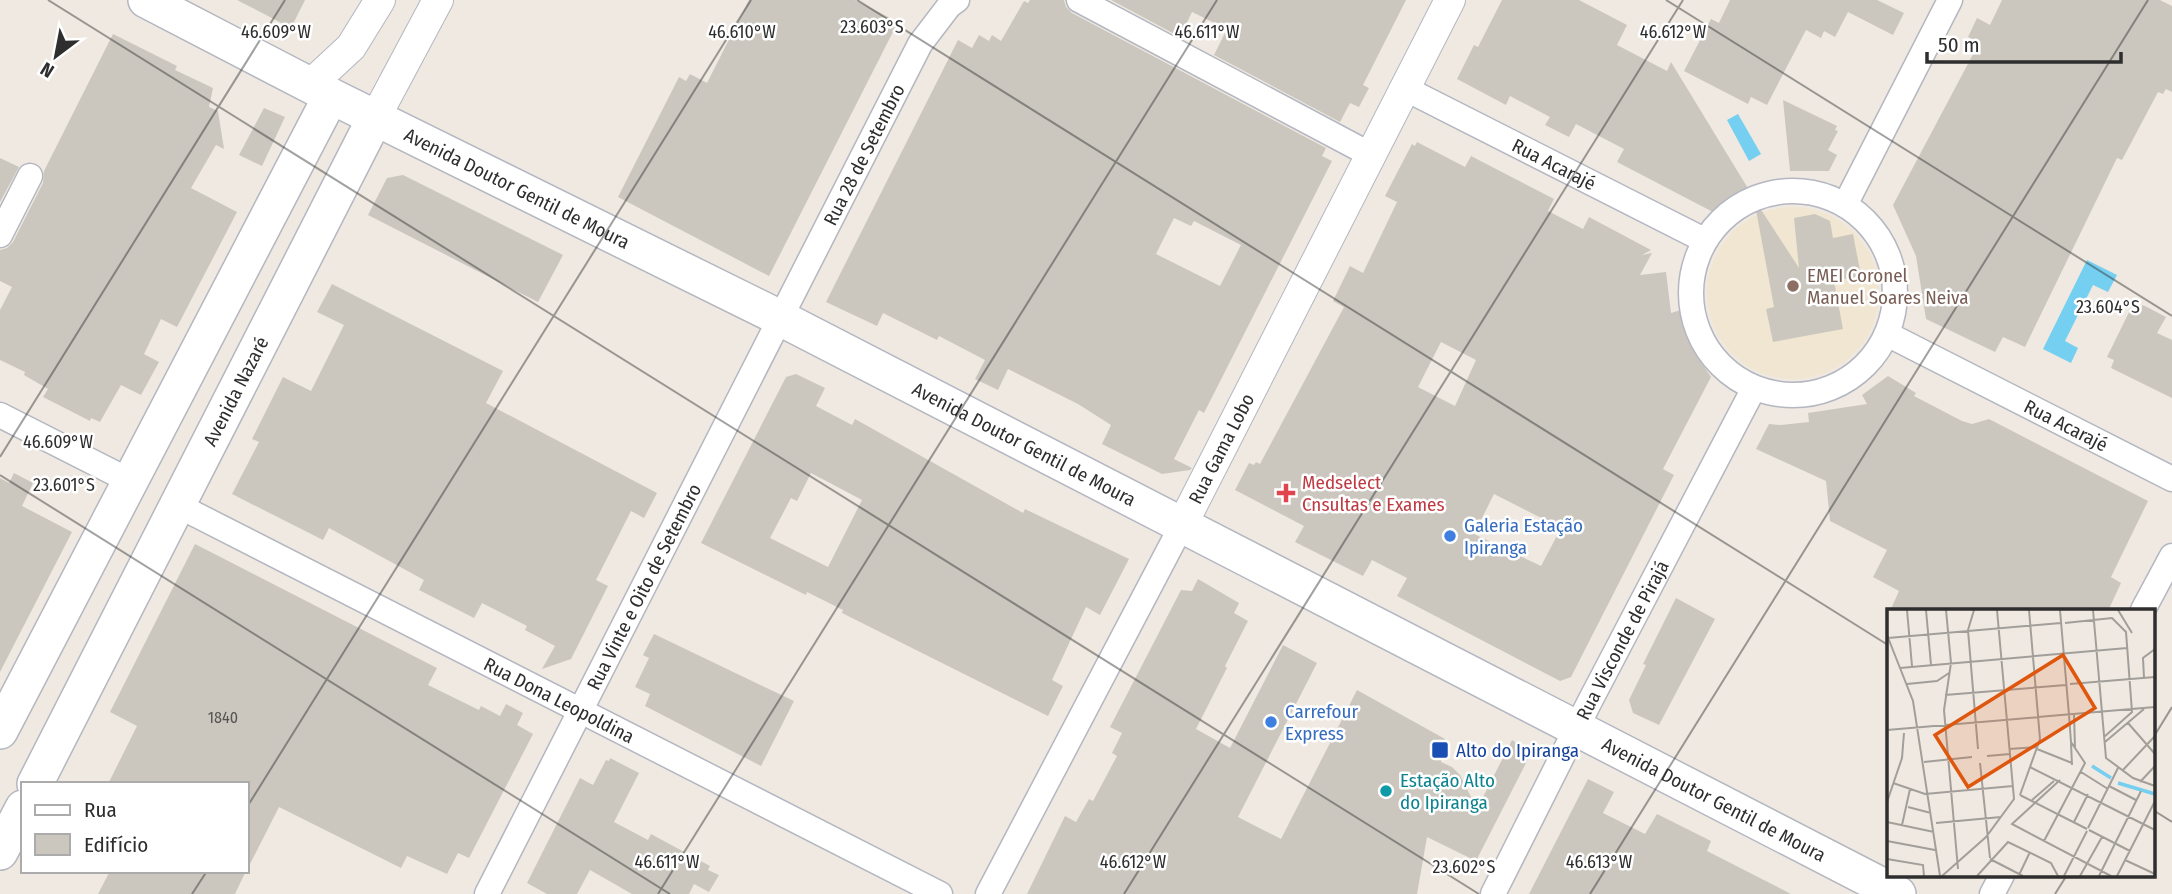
<svg xmlns="http://www.w3.org/2000/svg" width="2172" height="894" viewBox="0 0 2172 894" font-family="'Fira Sans Condensed',sans-serif">
<rect width="100%" height="100%" fill="#efe9e1"/>
<path fill="#f0e6d1" d="M1707 293a86 86 0 1 1 172 0a86 86 0 1 1-172 0Z"/>
<path fill="#75cff0" d="M 1738,114 L 1761,154 L 1749,161 L 1727,120 Z
M 2087,260 L 2117,275 L 2108,292 L 2093,285 L 2065,341 L 2078,348 L 2071,363 L 2043,349 Z"/>
<path fill="#cbc7bf" fill-rule="evenodd" d="M 237,0 L 305,0 L 291,28 Z
M 749,0 L 855,0 L 898,22 L 769,276 L 618,197 L 679,77 L 686,81 L 690,74 L 707,83 Z
M 1030,0 L 1064,0 L 1066,7 L 1072,13 L 1326,148 L 1322,156 L 1332,161 L 1204,413 L 1199,410 L 1174,459 L 1192,468 L 1190,470 L 1162,474 L 1102,444 L 1111,425 L 1078,404 L 1008,369 L 998,390 L 975,379 L 985,360 L 939,336 L 937,340 L 883,313 L 877,326 L 826,302 L 958,40 L 972,48 L 979,35 L 989,41 L 992,35 L 1001,41 L 1024,1 L 1028,3 ZM 1174,218 L 1191,226 L 1194,221 L 1241,245 L 1220,286 L 1156,254 Z
M 1111,0 L 1406,0 L 1363,85 L 1369,88 L 1359,107 L 1350,103 L 1340,122 L 1214,55 L 1227,29 L 1192,12 L 1180,37 Z
M 1502,0 L 1579,0 L 1627,25 L 1617,45 L 1667,71 L 1671,62 L 1749,190 L 1713,212 L 1617,162 L 1624,149 L 1576,124 L 1569,137 L 1545,125 L 1550,117 L 1510,96 L 1506,105 L 1457,79 L 1474,45 L 1478,47 Z
M 1730,0 L 1877,0 L 1904,13 L 1893,35 L 1848,12 L 1835,37 L 1824,31 L 1821,38 L 1806,30 L 1767,105 L 1751,97 L 1748,104 L 1684,71 L 1711,19 L 1719,23 Z
M 2002,0 L 2160,0 L 2172,6 L 2172,92 L 2166,89 L 2163,94 L 2158,92 L 2122,160 L 2117,158 L 2025,347 L 2003,337 L 1995,352 L 1926,319 L 1916,256 L 1893,205 L 1979,43 L 1968,37 L 1977,18 L 1990,25 Z
M 113,34 L 177,66 L 175,70 L 213,88 L 209,107 L 218,111 L 224,149 L 216,145 L 191,188 L 237,212 L 177,327 L 161,319 L 144,354 L 159,362 L 141,395 L 121,385 L 100,422 L 91,418 L 90,421 L 43,397 L 48,389 L 24,375 L 25,372 L 0,360 L 0,310 L 12,287 L 0,281 L 0,250 L 7,248 L 13,242 L 43,183 L 44,171 Z
M 1783,100 L 1837,126 L 1835,130 L 1838,131 L 1828,150 L 1837,155 L 1829,171 L 1790,171 Z
M 264,108 L 285,117 L 262,166 L 239,155 Z
M 1417,142 L 1465,167 L 1471,156 L 1554,199 L 1548,211 L 1583,229 L 1589,217 L 1651,250 L 1642,255 L 1652,253 L 1640,275 L 1666,272 L 1671,313 L 1684,309 L 1698,347 L 1693,350 L 1711,377 L 1663,469 L 1674,475 L 1571,677 L 1560,681 L 1397,596 L 1407,578 L 1372,560 L 1363,576 L 1295,542 L 1304,526 L 1235,490 L 1249,463 L 1254,465 L 1256,462 L 1260,464 L 1344,307 L 1333,301 L 1350,266 L 1363,273 L 1397,202 L 1385,196 L 1412,144 L 1415,146 ZM 1441,342 L 1476,360 L 1455,406 L 1418,387 ZM 1494,494 L 1561,528 L 1541,566 L 1474,534 Z
M 0,158 L 19,167 L 0,202 Z
M 403,175 L 563,255 L 538,302 L 368,215 L 387,178 Z
M 1754,199 L 1799,268 L 1794,218 L 1815,214 L 1830,221 L 1833,238 L 1853,234 L 1861,276 L 1834,281 L 1843,329 L 1773,342 L 1766,309 L 1774,307 Z
M 332,284 L 503,371 L 486,403 L 657,493 L 644,518 L 631,511 L 596,580 L 608,586 L 571,659 L 542,669 L 555,646 L 525,630 L 527,626 L 482,603 L 474,618 L 419,590 L 424,580 L 329,528 L 323,540 L 232,494 L 259,442 L 252,439 L 283,377 L 311,391 L 344,325 L 317,312 Z
M 2143,305 L 2166,317 L 2157,333 L 2172,340 L 2172,398 L 2111,368 L 2114,360 L 2107,357 L 2132,306 L 2140,310 Z
M 796,374 L 825,388 L 816,406 L 852,425 L 855,419 L 1023,513 L 1025,509 L 1129,559 L 1100,615 L 1086,607 L 1052,680 L 1063,686 L 1048,716 L 842,613 L 843,610 L 807,592 L 806,595 L 701,543 L 786,377 ZM 811,473 L 862,500 L 828,567 L 770,538 L 791,498 L 797,501 Z
M 1888,376 L 1916,393 L 1914,396 L 1962,421 L 1972,424 L 1989,419 L 2148,501 L 2111,577 L 2121,583 L 2108,611 L 1890,611 L 1899,591 L 1873,577 L 1887,550 L 1830,521 L 1826,481 L 1756,449 L 1769,424 L 1781,425 L 1809,422 L 1808,413 L 1867,404 L 1862,395 Z
M 14,473 L 33,483 L 22,506 L 72,532 L 0,672 L 0,478 L 9,483 Z
M 195,544 L 437,668 L 428,685 L 479,710 L 481,706 L 500,716 L 506,704 L 523,713 L 517,725 L 533,734 L 469,858 L 458,853 L 447,874 L 407,856 L 401,868 L 279,807 L 247,870 L 247,784 L 108,784 L 137,726 L 110,712 Z
M 1198,579 L 1239,603 L 1234,613 L 1248,621 L 1225,666 L 1227,668 L 1196,729 L 1230,748 L 1283,645 L 1317,663 L 1238,817 L 1281,839 L 1357,690 L 1445,739 L 1441,762 L 1452,767 L 1460,775 L 1477,809 L 1512,740 L 1525,748 L 1528,759 L 1476,861 L 1427,837 L 1417,894 L 1027,894 L 1065,816 L 1076,822 L 1089,799 L 1093,801 L 1117,756 L 1112,753 L 1122,733 L 1110,727 L 1181,590 L 1192,591 Z
M 1676,598 L 1715,619 L 1659,725 L 1633,713 L 1629,700 L 1646,665 L 1643,664 Z
M 654,634 L 794,701 L 761,766 L 645,706 L 650,694 L 635,687 L 649,658 L 643,655 Z
M 610,758 L 639,773 L 614,822 L 648,840 L 651,834 L 710,866 L 708,870 L 719,875 L 709,892 L 694,884 L 689,894 L 632,894 L 590,870 L 577,894 L 547,894 L 527,883 L 580,778 L 593,785 L 606,760 L 609,761 Z
M 1588,779 L 1614,792 L 1603,813 L 1645,834 L 1657,814 L 1711,841 L 1707,851 L 1791,894 L 1529,894 Z
M 110,871 L 246,871 L 235,894 L 98,894 Z"/>
<g fill="none" stroke-linecap="round" stroke-linejoin="round">
<g stroke="#b4b7c1" stroke-width="27">
<g id="minor">
<path d="M 1079,0 L 1371,155"/>
<path id="s1" d="M 1406,89 L 1704,240"/>
<circle cx="1793" cy="293" r="102"/>
<path d="M 1845,205 L 1950,0"/>
<path d="M 0,235 L 30,176"/>
<path id="s2" d="M 1887,334 L 2172,479"/>
<path d="M 0,415 L 130,481"/>
<path id="s3" d="M 177,505 L 940,894"/>
<path d="M 2143,610 L 2172,556"/>
<path id="s4" d="M 487,894 L 920,44 L 949,6 L 957,0"/>
<path d="M 988,894 L 1182,525"/>
<path id="s5" d="M 1493,894 L 1589,703 L 1754,388"/>
<path d="M 1992,894 L 2002,875"/>
</g>
</g>
<g stroke="#b4b7c1" stroke-width="32">
<g id="tertiary">
<path d="M 310,85 L 351,47 L 380,0"/>
<path d="M 375,118 L 438,0"/>
<path id="s6" d="M 1182,525 L 1450,0"/>
</g>
</g>
<g stroke="#b4b7c1" stroke-width="38">
<g id="secondary">
<path id="s7" d="M 146,0 L 331,96 L 782,319 L 1898,894"/>
<path d="M 0,731 L 331,96"/>
<path id="s8" d="M 35,784 L 375,118"/>
<path d="M 0,852 L 23,808"/>
</g>
</g>
<use href="#minor" stroke="#fff" stroke-width="24"/>
<use href="#tertiary" stroke="#fff" stroke-width="30"/>
<use href="#secondary" stroke="#fff" stroke-width="35"/>
</g>
<path fill="none" stroke="#2e2e2e" stroke-width="2" stroke-opacity="0.45" d="M 48,0 L 1479,894M 857,0 L 1888,645M 1666,0 L 2172,316M 0,457 L 285,0M 0,475 L 670,894M 2153,738 L 2172,707M 247,807 L 751,0M 2153,810 L 2172,822M 192,894 L 207,871M 658,894 L 1217,0M 1124,894 L 1683,0M 1590,894 L 2148,0M 2055,894 L 2067,875"/>
<circle fill="#8d6e63" stroke="#fff" stroke-width="2.5" cx="1793" cy="286" r="7"/>
<path fill="#e0444e" stroke="#fff" stroke-width="2.5" d="M1282.5 482.5h7v7h7v7h-7v7h-7v-7h-7v-7h7z"/>
<g fill="#3f7fe0" stroke="#fff" stroke-width="2.5">
<circle cx="1450" cy="536" r="7"/>
<circle cx="1271" cy="722" r="7"/>
</g>
<rect fill="#1a4fb4" stroke="#fff" stroke-width="2.5" x="1431" y="741" width="18" height="18" rx="3.5"/>
<circle fill="#0f9aa8" stroke="#fff" stroke-width="2.5" cx="1386" cy="791" r="7"/>
<g text-anchor="middle" dominant-baseline="central" stroke-width="5" stroke-linejoin="round" paint-order="stroke">
<g font-size="16" fill="#555452">
<text x="223" y="717">1840</text>
</g>
<g font-size="19" fill="#2e2e2e" stroke="#fff">
<text stroke="none"><textPath href="#s4" startOffset="830">Rua 28 de Setembro</textPath></text>
<text stroke="none"><textPath href="#s1" startOffset="166">Rua Acarajé</textPath></text>
<text stroke="none"><textPath href="#s7" startOffset="416">Avenida Doutor Gentil de Moura</textPath></text>
<text stroke="none"><textPath href="#s8" startOffset="441">Avenida Nazaré</textPath></text>
<text stroke="none"><textPath href="#s2" startOffset="201">Rua Acarajé</textPath></text>
<text stroke="none"><textPath href="#s7" startOffset="984">Avenida Doutor Gentil de Moura</textPath></text>
<text stroke="none"><textPath href="#s6" startOffset="86">Rua Gama Lobo</textPath></text>
<text stroke="none"><textPath href="#s4" startOffset="345">Rua Vinte e Oito de Setembro</textPath></text>
<text stroke="none"><textPath href="#s5" startOffset="285">Rua Visconde de Pirajá</textPath></text>
<text stroke="none"><textPath href="#s3" startOffset="429">Rua Dona Leopoldina</textPath></text>
<text stroke="none"><textPath href="#s7" startOffset="1760">Avenida Doutor Gentil de Moura</textPath></text>
</g>
<g font-size="19" fill="#785e54" stroke="#fff" text-anchor="start">
<text x="1807" y="275">EMEI Coronel<tspan x="1807" dy="22">Manuel Soares Neiva</tspan></text>
</g>
<g font-size="19" fill="#be3a42" stroke="#fff" text-anchor="start">
<text x="1302" y="482">Medselect<tspan x="1302" dy="22">Cnsultas e Exames</tspan></text>
</g>
<g font-size="19" fill="#366cbe" stroke="#fff" text-anchor="start">
<text x="1464" y="525">Galeria Estação<tspan x="1464" dy="22">Ipiranga</tspan></text>
<text x="1285" y="711">Carrefour<tspan x="1285" dy="22">Express</tspan></text>
</g>
<g font-size="19" fill="#164399" stroke="#fff" text-anchor="start">
<text x="1456" y="750">Alto do Ipiranga</text>
</g>
<g font-size="19" fill="#0d838f" stroke="#fff" text-anchor="start">
<text x="1400" y="780">Estação Alto<tspan x="1400" dy="22">do Ipiranga</tspan></text>
</g>
</g>
<g transform="translate(1887 609)">
<rect width="268" height="268" fill="#efe9e1"/>
<path fill="none" stroke="#75cff0" stroke-width="3.5" d="M 205,157 L 224,169M 231,174 L 268,185"/>
<path fill="none" stroke="#a29e99" stroke-width="2" d="M 20,1 L 25,57M 39,1 L 44,56M 59,1 L 64,54 L 57,101 L 71,260M 87,1 L 81,21 L 91,140M 173,1 L 182,106M 206,1 L 219,149 L 246,169 L 268,177M 231,1 L 245,24M 178,14 L 225,9 L 239,23 L 245,103 L 217,128M 0,26 L 26,92 L 53,267M 1,29 L 174,14M 13,59 L 240,39M 257,69 L 256,49 L 268,40M 20,75 L 50,72 L 62,64M 183,75 L 268,68M 58,86 L 179,76M 187,105 L 188,139M 241,114 L 268,145M 0,121 L 268,98M 218,133 L 257,100M 184,134 L 185,156M 122,140 L 151,138M 150,140 L 185,154M 100,147 L 123,145M 37,153 L 85,148M 93,154 L 103,249M 143,158 L 268,221M 235,162 L 268,127M 194,163 L 221,180M 173,171 L 125,215 L 224,267M 253,173 L 268,157M 6,174 L 38,185 L 126,177M 222,177 L 249,191M 133,186 L 153,130 L 142,1M 133,186 L 200,220M 145,191 L 167,172M 0,193 L 15,149 L 17,124M 21,198 L 44,204M 0,213 L 47,223M 187,213 L 201,185M 49,214 L 114,208M 15,216 L 23,180M 201,219 L 231,159M 202,221 L 243,242M 0,232 L 48,241M 157,232 L 198,154 L 184,133 L 182,106M 0,250 L 36,256 L 37,267M 103,250 L 136,267M 238,251 L 268,265M 132,266 L 143,243M 55,267 L 99,228 L 127,190 L 110,1M 90,267 L 121,233 L 164,254 L 171,267M 177,267 L 200,222M 193,267 L 215,228M 212,267 L 254,182M 230,267 L 268,192"/>
<path fill="#df570e" fill-opacity="0.15" stroke="#df570e" stroke-width="3.5" d="M 176,46 L 208,99 L 81,178 L 48,126 Z"/>
<rect width="268" height="268" fill="none" stroke="#2e2e2e" stroke-width="3.5"/>
</g>
<g font-size="18" text-anchor="middle" fill="#2e2e2e" stroke="#fff" stroke-width="5" stroke-linejoin="round" paint-order="stroke">
<text x="872" y="33">23.603°S</text>
<text x="276" y="38">46.609°W</text>
<text x="742" y="38">46.610°W</text>
<text x="1207" y="38">46.611°W</text>
<text x="1673" y="38">46.612°W</text>
<text x="2108" y="313">23.604°S</text>
<text x="58" y="448">46.609°W</text>
<text x="64" y="491">23.601°S</text>
<text x="667" y="868">46.611°W</text>
<text x="1133" y="868">46.612°W</text>
<text x="1599" y="868">46.613°W</text>
<text x="1464" y="873">23.602°S</text>
</g>
<rect x="21" y="782" width="228" height="91" fill="#ffffff" stroke="#ababab" stroke-width="2"/>
<rect x="35" y="805" width="35" height="10" fill="#ffffff" stroke="#ababab" stroke-width="2"/>
<text x="84" y="817" font-size="21" fill="#2e2e2e">Rua</text>
<rect x="35" y="834" width="35" height="21" fill="#cbc7bf" stroke="#ababab" stroke-width="2"/>
<text x="84" y="852" font-size="21" fill="#2e2e2e">Edifício</text>
<g transform="translate(56 56) rotate(212)" stroke="#ffffff" stroke-width="5" paint-order="stroke">
<path d="M0-5L12 26L0 18L-12 26Z" fill="#2e2e2e"/>
<text y="-10" font-size="19" font-weight="bold" text-anchor="middle" fill="#2e2e2e">N</text>
</g>
<path d="M1927 52v10h194v-10" fill="none" stroke="#2e2e2e" stroke-width="3.5"/>
<text x="1938" y="52" font-size="21" fill="#2e2e2e" stroke="#ffffff" stroke-width="5" paint-order="stroke">50 m</text>
</svg>
